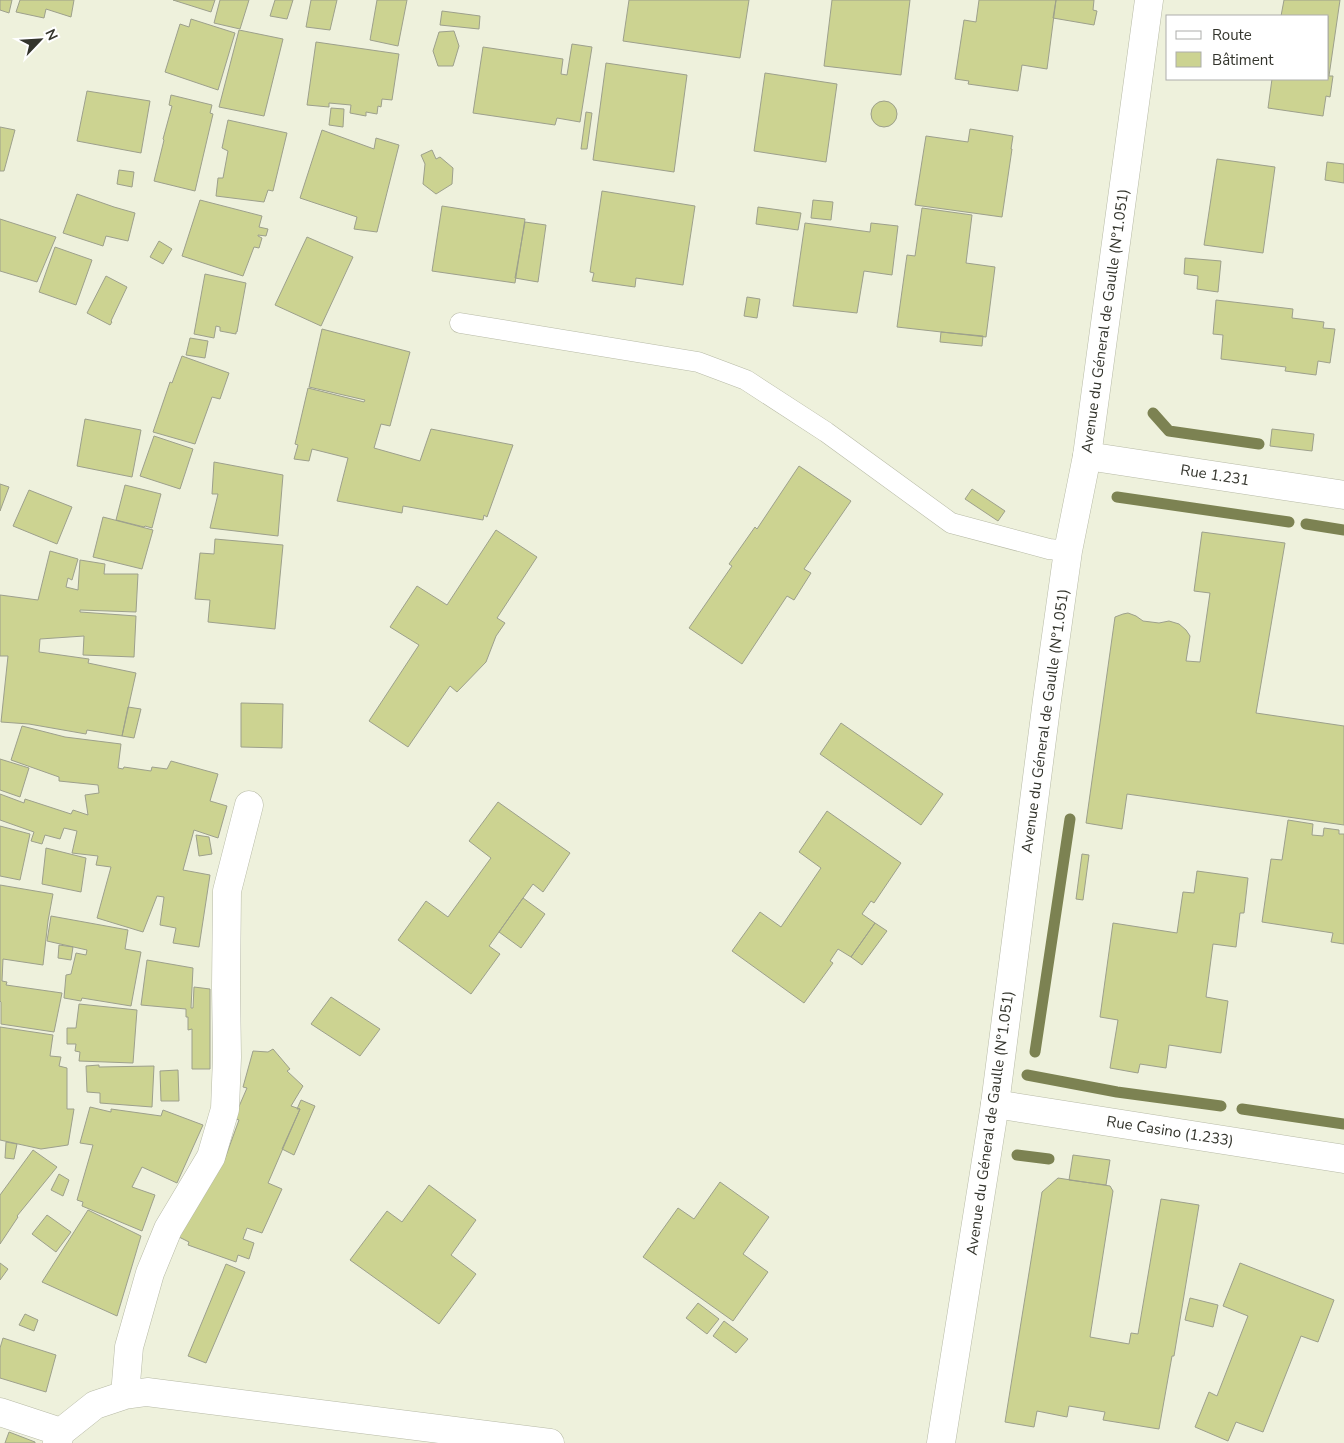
<svg xmlns="http://www.w3.org/2000/svg" width="1344" height="1443" viewBox="0 0 1344 1443" font-family="'Nunito Sans',sans-serif">
<rect width="100%" height="100%" fill="#eef1dc"/>
<g fill="none" stroke-linecap="round" stroke-linejoin="round">
<path stroke="#7c8252" stroke-width="11" d="M 1153,413 L 1169,431 L 1259,444
M 1117,497 L 1289,522
M 1306,524 L 1344,530
M 1035,1052 L 1070,819
M 1027,1075 L 1117,1092 L 1221,1106
M 1242,1109 L 1344,1124
M 1017,1155 L 1049,1159"/>
</g>
<path fill="#ccd391" stroke="#9da08c" d="M 0,0 L 12,0 L 9,13 L 0,10 Z
M 20,0 L 74,0 L 71,17 L 46,9 L 44,18 L 16,12 Z
M 173,0 L 215,0 L 211,12 Z
M 220,0 L 249,0 L 240,29 L 214,23 Z
M 275,0 L 293,0 L 287,19 L 270,16 Z
M 311,0 L 337,0 L 330,30 L 306,27 Z
M 377,0 L 407,0 L 398,46 L 370,40 Z
M 629,0 L 749,0 L 740,58 L 623,41 Z
M 832,0 L 910,0 L 901,75 L 824,66 Z
M 979,0 L 1056,0 L 1047,69 L 1022,65 L 1018,91 L 968,84 L 969,81 L 955,79 L 964,20 L 976,22 Z
M 1056,0 L 1094,0 L 1093,10 L 1097,11 L 1094,25 L 1053,18 Z
M 1284,0 L 1340,0 L 1329,76 L 1333,76 L 1330,97 L 1326,96 L 1323,116 L 1268,108 L 1272,79 L 1328,79 L 1328,16 L 1281,16 Z
M 442,11 L 480,16 L 479,29 L 440,25 Z
M 191,19 L 235,33 L 218,90 L 165,72 L 180,24 L 189,27 Z
M 239,30 L 283,39 L 264,116 L 219,107 Z
M 454,31 L 459,46 L 453,66 L 438,66 L 433,51 L 439,32 Z
M 316,42 L 399,54 L 392,100 L 382,99 L 381,107 L 378,106 L 377,114 L 366,112 L 366,116 L 350,113 L 351,105 L 329,103 L 329,107 L 307,105 Z
M 572,44 L 592,47 L 580,122 L 557,118 L 555,125 L 473,113 L 483,47 L 563,59 L 561,74 L 567,75 Z
M 606,63 L 687,75 L 674,172 L 593,160 Z
M 765,73 L 837,84 L 826,162 L 754,151 Z
M 87,91 L 150,101 L 141,153 L 77,141 Z
M 171,95 L 212,105 L 210,113 L 213,114 L 195,191 L 154,181 L 164,140 L 163,139 L 172,106 L 169,105 Z
M871 114a13 13 0 1 1 26 0a13 13 0 1 1-26 0Z
M 331,108 L 344,109 L 343,127 L 329,125 Z
M 586,112 L 592,113 L 587,149 L 581,149 Z
M 228,120 L 287,133 L 273,191 L 268,190 L 264,202 L 216,196 L 218,178 L 223,178 L 228,151 L 222,148 Z
M 0,127 L 15,130 L 4,171 L 0,171 Z
M 970,129 L 1013,136 L 1011,149 L 1012,149 L 1002,217 L 915,205 L 926,136 L 968,142 Z
M 322,130 L 374,149 L 376,138 L 399,145 L 377,232 L 354,229 L 357,217 L 300,198 Z
M 432,150 L 436,159 L 440,157 L 453,168 L 452,184 L 436,194 L 423,184 L 425,164 L 421,155 Z
M 1217,159 L 1275,167 L 1263,253 L 1204,245 Z
M 1327,162 L 1344,164 L 1344,183 L 1325,180 Z
M 119,170 L 134,172 L 132,187 L 117,184 Z
M 602,191 L 695,206 L 683,285 L 636,278 L 635,287 L 592,281 L 594,273 L 590,272 Z
M 77,194 L 114,207 L 135,213 L 128,241 L 106,236 L 103,246 L 63,233 Z
M 200,200 L 262,216 L 259,227 L 268,229 L 266,236 L 258,235 L 258,236 L 262,238 L 259,248 L 254,247 L 243,276 L 182,256 Z
M 813,200 L 833,202 L 831,220 L 811,218 Z
M 442,206 L 525,219 L 515,283 L 432,271 Z
M 758,207 L 801,213 L 798,230 L 756,224 Z
M 922,208 L 972,215 L 966,263 L 995,267 L 986,337 L 897,327 L 907,255 L 915,256 Z
M 0,219 L 56,237 L 37,282 L 0,271 Z
M 525,222 L 546,225 L 538,282 L 515,278 Z
M 805,223 L 870,232 L 871,223 L 898,226 L 892,275 L 864,271 L 857,313 L 793,306 Z
M 307,237 L 353,257 L 321,326 L 275,305 Z
M 159,241 L 172,249 L 163,264 L 150,257 Z
M 55,247 L 92,260 L 76,305 L 39,292 Z
M 1185,258 L 1221,261 L 1218,292 L 1197,289 L 1198,276 L 1184,274 Z
M 205,274 L 246,283 L 237,332 L 236,332 L 236,334 L 220,331 L 220,327 L 216,326 L 214,338 L 194,334 Z
M 106,276 L 127,287 L 111,321 L 112,322 L 110,325 L 87,313 Z
M 747,297 L 760,299 L 757,318 L 744,316 Z
M 1216,300 L 1293,309 L 1292,318 L 1324,322 L 1323,328 L 1335,329 L 1330,363 L 1318,361 L 1316,375 L 1285,371 L 1286,367 L 1221,359 L 1223,335 L 1213,334 Z
M 322,329 L 410,352 L 390,426 L 381,424 L 374,448 L 420,461 L 431,429 L 513,445 L 487,517 L 484,515 L 483,520 L 403,506 L 402,513 L 337,501 L 348,458 L 312,449 L 309,461 L 294,459 L 298,445 L 295,444 L 308,388 L 364,402 L 365,400 L 309,387 Z
M 941,332 L 983,336 L 982,346 L 940,342 Z
M 190,338 L 208,341 L 205,358 L 186,355 Z
M 182,356 L 229,373 L 220,399 L 212,397 L 195,444 L 153,432 L 170,382 L 172,383 Z
M 85,419 L 141,430 L 132,477 L 77,466 Z
M 1272,429 L 1314,434 L 1312,451 L 1270,446 Z
M 154,436 L 193,449 L 180,489 L 140,476 Z
M 214,462 L 283,475 L 278,536 L 210,528 L 218,494 L 212,494 Z
M 799,466 L 851,501 L 804,569 L 811,573 L 794,600 L 787,596 L 742,664 L 689,628 L 732,566 L 729,564 L 755,527 L 757,529 Z
M 0,484 L 9,487 L 0,511 Z
M 125,485 L 161,494 L 152,528 L 145,526 L 144,527 L 116,520 Z
M 972,489 L 1005,511 L 998,521 L 965,499 Z
M 29,490 L 72,507 L 57,544 L 13,526 Z
M 103,517 L 153,530 L 142,569 L 93,557 Z
M 496,530 L 537,557 L 497,618 L 505,623 L 496,636 L 486,662 L 457,692 L 450,686 L 408,747 L 369,721 L 419,645 L 390,627 L 417,586 L 447,605 Z
M 1202,532 L 1285,543 L 1256,713 L 1344,726 L 1344,825 L 1127,794 L 1122,829 L 1086,823 L 1115,617 L 1123,614 L 1128,613 L 1136,616 L 1143,621 L 1159,623 L 1169,621 L 1179,624 L 1186,630 L 1190,636 L 1186,661 L 1200,662 L 1210,593 L 1194,591 Z
M 215,539 L 283,545 L 275,629 L 208,622 L 210,600 L 195,599 L 200,553 L 214,554 Z
M 50,551 L 78,559 L 72,580 L 68,578 L 66,587 L 78,590 L 80,560 L 105,564 L 104,574 L 138,574 L 136,612 L 80,610 L 80,612 L 136,616 L 134,657 L 83,655 L 84,636 L 40,639 L 39,652 L 89,659 L 88,663 L 136,673 L 122,736 L 87,730 L 86,734 L 29,724 L 1,722 L 8,656 L 0,656 L 0,595 L 38,600 Z
M 241,703 L 283,704 L 282,748 L 241,747 Z
M 128,707 L 141,709 L 134,738 L 122,736 Z
M 841,723 L 943,794 L 921,825 L 820,754 Z
M 22,726 L 65,737 L 121,744 L 118,768 L 123,769 L 124,767 L 151,771 L 152,767 L 167,769 L 171,761 L 218,774 L 210,801 L 227,806 L 218,838 L 194,830 L 183,870 L 210,875 L 199,947 L 173,943 L 176,928 L 160,925 L 164,897 L 157,896 L 143,932 L 97,918 L 111,867 L 96,865 L 98,856 L 72,853 L 77,831 L 64,828 L 60,839 L 45,835 L 42,844 L 31,841 L 34,832 L 0,820 L 0,794 L 24,803 L 25,799 L 71,814 L 73,810 L 88,815 L 85,795 L 99,793 L 98,785 L 59,781 L 59,777 L 11,760 Z
M 0,759 L 29,768 L 20,797 L 0,790 Z
M 498,802 L 570,853 L 543,892 L 533,884 L 489,946 L 500,954 L 471,994 L 398,940 L 426,901 L 448,917 L 491,858 L 469,841 Z
M 827,811 L 901,863 L 874,903 L 871,901 L 862,914 L 875,923 L 851,957 L 838,949 L 830,961 L 833,963 L 804,1003 L 732,951 L 760,912 L 781,927 L 821,868 L 799,852 Z
M 1288,820 L 1313,824 L 1312,835 L 1323,836 L 1324,828 L 1339,830 L 1339,834 L 1344,834 L 1344,944 L 1331,942 L 1333,933 L 1262,922 L 1271,859 L 1282,860 Z
M 0,826 L 30,834 L 20,880 L 0,876 Z
M 196,835 L 209,837 L 212,854 L 199,856 Z
M 46,848 L 86,858 L 81,892 L 42,884 Z
M 1082,854 L 1089,855 L 1083,900 L 1076,899 Z
M 1197,871 L 1248,878 L 1244,913 L 1240,913 L 1236,947 L 1213,944 L 1206,997 L 1228,1001 L 1221,1053 L 1169,1045 L 1166,1068 L 1140,1064 L 1138,1073 L 1110,1068 L 1118,1020 L 1100,1017 L 1113,923 L 1177,933 L 1183,892 L 1194,893 Z
M 0,885 L 53,894 L 48,921 L 43,965 L 3,959 L 2,981 L 7,982 L 6,985 L 62,993 L 54,1032 L 1,1024 L 1,1002 L 0,1001 Z
M 523,898 L 545,914 L 521,948 L 499,932 Z
M 51,916 L 128,930 L 125,949 L 141,952 L 131,1006 L 82,998 L 81,1001 L 64,998 L 66,975 L 71,974 L 76,953 L 86,955 L 87,950 L 47,941 Z
M 875,923 L 887,931 L 862,965 L 851,957 Z
M 59,945 L 73,947 L 71,960 L 58,958 Z
M 147,960 L 193,968 L 191,1008 L 193,1008 L 194,987 L 210,989 L 210,1069 L 192,1069 L 192,1029 L 188,1030 L 188,1017 L 186,1017 L 186,1009 L 141,1005 Z
M 331,997 L 380,1029 L 360,1056 L 311,1024 Z
M 79,1004 L 137,1010 L 133,1063 L 79,1061 L 80,1052 L 75,1051 L 76,1044 L 67,1044 L 67,1028 L 76,1028 Z
M 0,1027 L 53,1035 L 50,1056 L 61,1057 L 59,1066 L 67,1068 L 67,1109 L 74,1109 L 68,1145 L 41,1149 L 0,1140 Z
M 273,1049 L 290,1069 L 287,1071 L 303,1086 L 291,1106 L 300,1109 L 268,1183 L 282,1189 L 262,1233 L 247,1228 L 243,1239 L 254,1243 L 249,1259 L 238,1255 L 236,1262 L 188,1245 L 189,1242 L 179,1237 L 216,1163 L 223,1164 L 239,1120 L 234,1118 L 247,1088 L 243,1087 L 253,1051 L 268,1052 Z
M 99,1065 L 99,1067 L 154,1066 L 152,1107 L 100,1103 L 100,1093 L 87,1092 L 86,1066 Z
M 178,1070 L 179,1101 L 161,1101 L 160,1071 Z
M 301,1100 L 315,1106 L 294,1155 L 282,1149 L 300,1109 L 297,1109 Z
M 90,1107 L 111,1112 L 111,1109 L 161,1116 L 163,1110 L 203,1125 L 177,1183 L 142,1167 L 132,1187 L 155,1195 L 142,1231 L 82,1206 L 83,1202 L 77,1200 L 93,1145 L 80,1143 Z
M 6,1142 L 17,1144 L 14,1159 L 5,1158 Z
M 33,1150 L 57,1167 L 17,1216 L 18,1217 L 0,1244 L 0,1195 Z
M 1073,1155 L 1110,1160 L 1106,1185 L 1069,1180 Z
M 59,1174 L 69,1180 L 63,1196 L 51,1190 Z
M 1058,1178 L 1110,1186 L 1113,1191 L 1090,1337 L 1129,1344 L 1131,1333 L 1138,1334 L 1161,1199 L 1199,1205 L 1174,1356 L 1172,1356 L 1159,1429 L 1103,1420 L 1105,1412 L 1069,1406 L 1067,1417 L 1037,1411 L 1034,1427 L 1005,1422 L 1042,1192 Z
M 720,1182 L 769,1217 L 743,1254 L 768,1272 L 733,1321 L 643,1257 L 678,1208 L 694,1219 Z
M 429,1185 L 476,1220 L 451,1255 L 476,1274 L 439,1324 L 350,1260 L 387,1211 L 402,1222 Z
M 88,1210 L 141,1236 L 117,1316 L 42,1282 Z
M 47,1215 L 71,1232 L 56,1252 L 32,1234 Z
M 0,1263 L 8,1269 L 0,1280 Z
M 1240,1263 L 1334,1300 L 1318,1342 L 1301,1336 L 1263,1432 L 1236,1422 L 1228,1441 L 1195,1427 L 1209,1392 L 1217,1396 L 1248,1316 L 1223,1306 Z
M 226,1264 L 245,1272 L 206,1363 L 188,1356 Z
M 1190,1298 L 1218,1305 L 1213,1327 L 1185,1320 Z
M 698,1303 L 719,1319 L 707,1334 L 686,1318 Z
M 25,1314 L 38,1320 L 34,1331 L 19,1325 Z
M 724,1321 L 748,1339 L 736,1353 L 713,1336 Z
M 3,1338 L 56,1355 L 46,1392 L 0,1378 L 0,1348 Z
M 9,1432 L 35,1442 L 35,1443 L 5,1443 Z"/>
<g fill="none" stroke-linecap="round" stroke-linejoin="round">
<g stroke="#b7baa6" stroke-width="21">
<path id="lane" d="M 460,323 L 698,362 L 746,380 L 826,432 L 951,523 L 1049,549 L 1068,551"/>
</g>
<g stroke="#b7baa6" stroke-width="29">
<path id="street" d="M 1087,456 L 1344,495
M 995,1104 L 1344,1159
M 125,1395 L 129,1347 L 150,1273 L 168,1229 L 211,1157 L 225,1109 L 227,1057 L 226,987 L 227,891 L 249,805
M 0,1412 L 61,1432
M 57,1443 L 61,1432 L 95,1405 L 125,1395 L 147,1392 L 550,1443"/>
</g>
<g stroke="#b7baa6" stroke-width="29">
<path id="secondary" d="M 941,1443 L 995,1104 L 1047,700 L 1068,551 L 1087,456 L 1149,0"/>
</g>
<use href="#lane" stroke="#fff" stroke-width="20"/>
<use href="#street" stroke="#fff" stroke-width="28"/>
<use href="#secondary" stroke="#fff" stroke-width="28"/>
</g>
<g text-anchor="middle" dominant-baseline="central" stroke-width="4" stroke-linejoin="round" paint-order="stroke">
<g font-size="15" fill="#33342c" stroke="#fff">
<text transform="translate(1105 321) rotate(-82)">Avenue du Géneral de Gaulle (N°1.051)</text>
<text transform="translate(1215 475) rotate(9)">Rue 1.231</text>
<text transform="translate(1045 721) rotate(-82)">Avenue du Géneral de Gaulle (N°1.051)</text>
<text transform="translate(990 1123) rotate(-82)">Avenue du Géneral de Gaulle (N°1.051)</text>
<text transform="translate(1170 1131) rotate(9)">Rue Casino (1.233)</text>
</g>
</g>
<rect x="1166" y="15" width="162" height="65" fill="#ffffff" stroke="#adaeab"/>
<rect x="1176" y="31" width="25" height="8" fill="#ffffff" stroke="#adaeab"/>
<text x="1212" y="40" font-size="15" fill="#33342c">Route</text>
<rect x="1176" y="52" width="25" height="15" fill="#ccd391" stroke="#adaeab"/>
<text x="1212" y="65" font-size="15" fill="#33342c">Bâtiment</text>
<g transform="translate(40 40) rotate(65)" stroke="#ffffff" stroke-width="4" paint-order="stroke">
<path d="M0-4L9 19L0 12L-9 19Z" fill="#33342c"/>
<text y="-8" font-size="14" font-weight="bold" text-anchor="middle" fill="#33342c">N</text>
</g>
</svg>
